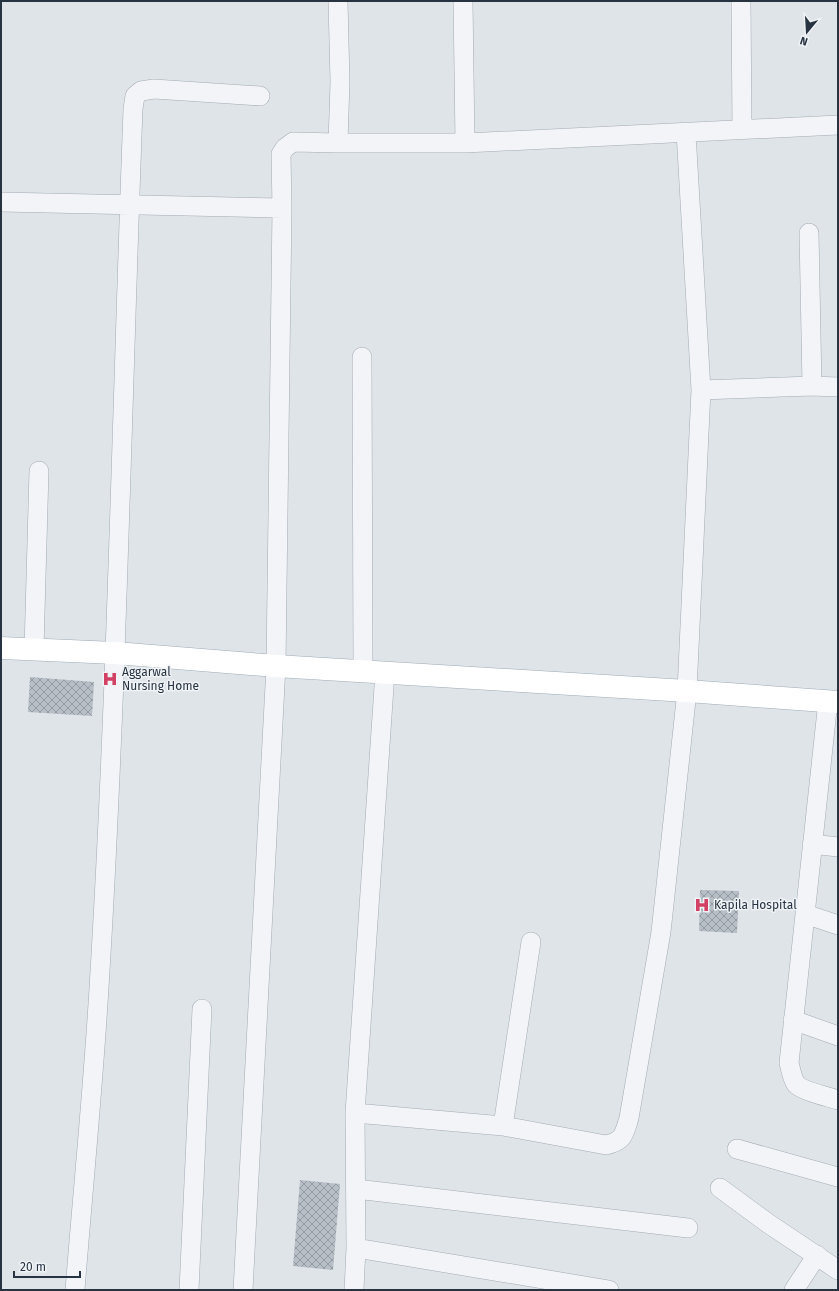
<svg xmlns="http://www.w3.org/2000/svg" width="839" height="1291" viewBox="0 0 839 1291" font-family="'Fira Sans',sans-serif">
<defs>
<pattern id="building-cross-hatch" width="8" height="8" patternUnits="userSpaceOnUse"><rect width="8" height="8" fill="#b7bec6"/><path d="M0 0l8 8M0 8l8-8" fill="none" stroke="#959ba2"/></pattern>
</defs>
<rect width="100%" height="100%" fill="#dfe4e9"/>
<path fill="url(#building-cross-hatch)" d="M 30,677 L 94,682 L 92,716 L 28,712 Z
M 700,890 L 739,891 L 737,933 L 699,931 Z
M 300,1180 L 340,1184 L 333,1270 L 293,1266 Z"/>
<g fill="none" stroke-linecap="round" stroke-linejoin="round">
<g stroke="#a4abb3" stroke-width="20">
<path id="minor" d="M 463,1 L 465,143 L 838,125
M 741,1 L 742,129
M 338,143 L 465,143
M 1,202 L 282,208
M 809,233 L 812,386
M 362,357 L 363,671
M 701,390 L 812,386 L 838,387
M 34,649 L 39,471
M 828,701 L 789,1063 C 791,1070 792,1078 796,1084 C 802,1091 829,1097 838,1100
M 812,844 L 838,847
M 805,914 L 838,925
M 793,1020 L 838,1036
M 355,1113 L 503,1126 L 606,1145 C 624,1141 624,1134 629,1118 L 661,932 L 687,691 L 701,390 L 686,132
M 503,1126 L 531,942
M 737,1149 L 838,1177
M 720,1188 L 769,1224 L 838,1270
M 356,1189 L 688,1228
M 356,1248 L 609,1290
M 75,1290 C 83,1189 93,1089 99,988 C 117,695 122,402 133,109 L 135,96 L 141,91 L 154,89 L 260,96
M 189,1290 L 202,1009
M 243,1290 L 276,666 L 282,208 L 281,154 L 285,148 L 293,142 L 338,143 L 340,82 L 338,1
M 354,1290 L 356,1248 L 355,1113 L 385,672
M 794,1290 L 817,1255"/>
</g>
<g stroke="#9eaab5" stroke-width="23">
<path id="primary" d="M 1,648 L 115,653 L 276,666 L 687,691 L 838,702"/>
</g>
<use href="#minor" stroke="#f2f4f7" stroke-width="19"/>
<use href="#primary" stroke="#fff" stroke-width="22"/>
</g>
<defs>
<g id="hospital-bare" transform="scale(1.2)"><path d="M-5-5h3v3.5h4V-5h3V5h-3V1.5h-4V5h-3Z" fill="#d24164" stroke="#eff3f6" stroke-width="2.5" paint-order="stroke"/></g>
</defs>
<g fill-rule="evenodd">
<use href="#hospital-bare" x="110" y="679"/>
<use href="#hospital-bare" x="702" y="905"/>
</g>
<g text-anchor="middle" dominant-baseline="central" stroke-width="3" stroke-linejoin="round" paint-order="stroke">
<g font-size="12" fill="#283341" stroke="#eff3f6" text-anchor="start">
<text x="122" y="672">Aggarwal<tspan x="122" dy="14">Nursing Home</tspan></text>
<text x="714" y="905">Kapila Hospital</text>
</g>
</g>
<rect width="839" height="1291" fill="none" stroke="#283341" stroke-width="4"/>
<g transform="translate(807 32) rotate(198)" stroke="#eff3f6" stroke-width="3" paint-order="stroke">
<path d="M0-3L7 15L0 10L-7 15Z" fill="#283341"/>
<text y="-6" font-size="11" font-weight="bold" text-anchor="middle" fill="#283341">N</text>
</g>
<path d="M14 1271v6h66v-6" fill="none" stroke="#283341" stroke-width="2"/>
<text x="20" y="1271" font-size="12" fill="#283341" stroke="#eff3f6" stroke-width="3" paint-order="stroke">20 m</text>
</svg>
